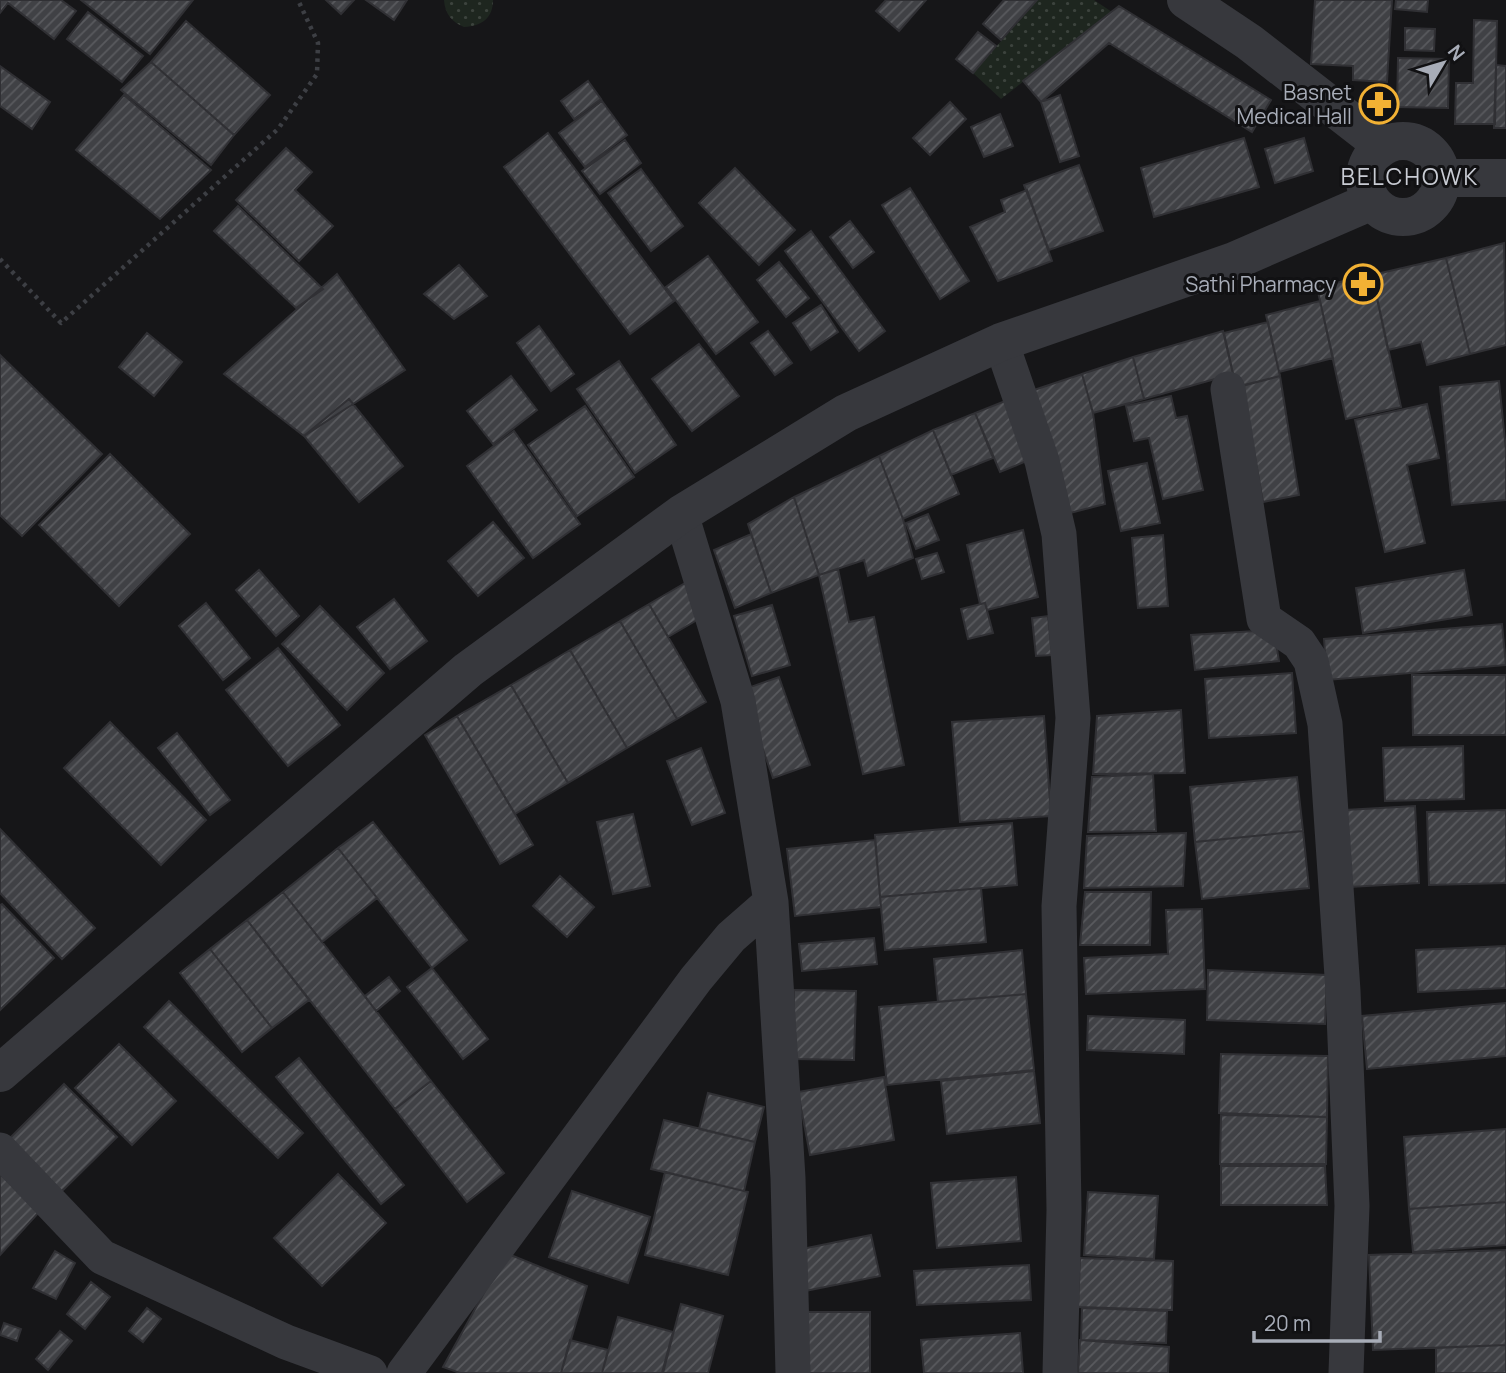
<svg xmlns="http://www.w3.org/2000/svg" width="1506" height="1373" viewBox="0 0 1506 1373" font-family="Manrope,sans-serif">
<defs>
<pattern id="grass-dots" width="8" height="8" patternUnits="userSpaceOnUse" patternTransform="scale(1.75)"><rect width="8" height="8" fill="#1e261f"/><path d="M2 2h.1M6 6h.1" fill="none" stroke="#3c433d" stroke-width="1.8" stroke-linecap="round"/></pattern>
<pattern id="building-hatch" width="6" height="6" patternUnits="userSpaceOnUse" patternTransform="scale(1.75)"><rect width="6" height="6" fill="#404145"/><path d="M-1 1l2-2M0 6l6-6M5 7l2-2" fill="none" stroke="#595a5e"/></pattern>
</defs>
<rect width="100%" height="100%" fill="#161618"/>
<path fill="url(#grass-dots)" d="M 444,0 L 493,0 C 493,18 482,26 464,27 C 452,22 445,14 444,0 Z
M 1037,0 L 1094,0 L 1112,12 L 1001,99 L 973,73 Z"/>
<path fill="url(#building-hatch)" stroke="#303034" stroke-width="2" d="M 0,0 L 61,0 L 76,11 L 54,39 L 8,3 L 0,13 Z
M 81,0 L 193,0 L 150,54 Z
M 326,0 L 354,0 L 341,14 Z
M 366,0 L 407,0 L 394,20 Z
M 886,0 L 926,0 L 899,31 L 876,11 Z
M 1004,0 L 1037,0 L 1001,40 L 983,24 Z
M 1315,0 L 1392,0 L 1387,82 L 1353,80 L 1353,66 L 1311,64 Z
M 1396,0 L 1428,0 L 1427,12 L 1395,9 Z
M 1119,6 L 1271,100 L 1252,132 L 1109,43 L 1041,102 L 1023,81 Z
M 88,12 L 143,56 L 122,82 L 67,39 Z
M 1474,20 L 1497,21 L 1495,124 L 1455,124 L 1456,83 L 1473,83 Z
M 186,21 L 270,95 L 234,135 L 151,62 Z
M 1405,28 L 1435,29 L 1434,51 L 1405,50 Z
M 978,32 L 996,46 L 973,73 L 956,59 Z
M 1398,58 L 1449,59 L 1448,108 L 1397,107 Z
M 151,62 L 234,135 L 211,165 L 121,90 Z
M 1496,65 L 1506,66 L 1506,128 L 1494,128 Z
M 0,66 L 50,102 L 32,129 L 0,106 Z
M 588,81 L 601,99 L 574,119 L 561,101 Z
M 124,95 L 211,170 L 160,219 L 76,150 Z
M 1060,95 L 1079,156 L 1060,162 L 1041,102 Z
M 602,101 L 627,135 L 585,167 L 559,133 Z
M 950,102 L 966,119 L 930,155 L 913,138 Z
M 1000,114 L 1013,146 L 984,157 L 971,127 Z
M 548,133 L 674,301 L 630,334 L 504,167 Z
M 1244,138 L 1259,187 L 1154,217 L 1141,168 Z
M 1304,138 L 1313,171 L 1275,183 L 1265,149 Z
M 625,140 L 641,163 L 600,194 L 582,171 Z
M 286,148 L 312,172 L 295,190 L 333,226 L 299,261 L 236,200 Z
M 1079,165 L 1103,231 L 1049,250 L 1024,185 Z
M 735,168 L 795,230 L 759,265 L 699,203 Z
M 641,169 L 683,226 L 651,251 L 608,193 Z
M 910,188 L 969,281 L 940,299 L 882,205 Z
M 1027,190 L 1052,261 L 998,281 L 970,227 L 1005,212 L 1001,200 Z
M 238,206 L 323,289 L 296,308 L 214,231 Z
M 850,221 L 874,252 L 853,268 L 830,237 Z
M 811,231 L 885,331 L 859,351 L 785,251 Z
M 1504,243 L 1506,345 L 1470,354 L 1446,258 Z
M 708,256 L 758,322 L 716,354 L 666,287 Z
M 1446,258 L 1470,354 L 1427,365 L 1421,342 L 1388,350 L 1372,275 Z
M 779,262 L 809,298 L 786,317 L 757,280 Z
M 459,265 L 487,296 L 454,319 L 424,294 Z
M 337,274 L 405,370 L 304,436 L 224,374 Z
M 1372,275 L 1401,407 L 1346,419 L 1317,287 Z
M 1320,301 L 1333,358 L 1279,372 L 1266,315 Z
M 821,305 L 838,332 L 811,350 L 793,323 Z
M 1268,322 L 1280,376 L 1236,387 L 1224,333 Z
M 539,326 L 574,374 L 551,391 L 517,343 Z
M 768,331 L 792,363 L 775,375 L 751,343 Z
M 1223,331 L 1233,374 L 1144,399 L 1133,357 Z
M 147,333 L 182,362 L 154,396 L 119,367 Z
M 699,344 L 739,396 L 692,431 L 652,379 Z
M 0,355 L 102,454 L 22,536 L 0,515 Z
M 1133,357 L 1144,399 L 1093,413 L 1082,374 Z
M 619,361 L 676,445 L 635,473 L 577,389 Z
M 1082,374 L 1093,413 L 1105,504 L 1066,514 L 1031,391 Z
M 511,376 L 537,410 L 493,444 L 467,411 Z
M 1280,376 L 1299,495 L 1263,502 L 1242,386 Z
M 1499,381 L 1506,451 L 1506,500 L 1452,505 L 1440,387 Z
M 1171,396 L 1176,418 L 1187,416 L 1203,490 L 1163,499 L 1149,438 L 1134,441 L 1126,406 Z
M 349,399 L 403,466 L 359,502 L 304,436 Z
M 1005,401 L 1029,460 L 1000,472 L 975,413 Z
M 1427,404 L 1439,458 L 1407,465 L 1425,543 L 1385,552 L 1355,420 Z
M 585,406 L 634,477 L 577,516 L 528,445 Z
M 975,413 L 993,458 L 951,475 L 933,430 Z
M 933,430 L 959,494 L 903,519 L 879,456 Z
M 514,431 L 580,524 L 533,558 L 467,466 Z
M 110,454 L 190,534 L 119,606 L 39,525 Z
M 879,456 L 903,519 L 913,558 L 868,576 L 864,560 L 819,575 L 794,497 Z
M 1147,463 L 1160,523 L 1121,531 L 1108,471 Z
M 794,497 L 819,575 L 771,593 L 748,524 Z
M 928,514 L 939,540 L 916,549 L 906,523 Z
M 493,522 L 524,558 L 478,596 L 448,561 Z
M 1023,530 L 1038,597 L 987,610 L 985,603 L 980,604 L 967,545 Z
M 751,534 L 771,593 L 735,608 L 714,550 Z
M 1163,535 L 1168,606 L 1138,608 L 1132,538 Z
M 937,553 L 944,572 L 922,579 L 916,559 Z
M 838,569 L 849,622 L 874,617 L 904,765 L 863,774 L 819,575 Z
M 259,570 L 299,616 L 276,636 L 236,590 Z
M 1464,570 L 1472,615 L 1363,633 L 1356,588 Z
M 685,583 L 704,616 L 668,637 L 649,604 Z
M 394,599 L 427,641 L 390,669 L 357,627 Z
M 206,603 L 250,658 L 223,680 L 179,626 Z
M 985,603 L 993,633 L 968,639 L 961,609 Z
M 649,604 L 706,702 L 677,719 L 620,621 Z
M 772,605 L 790,665 L 752,676 L 734,616 Z
M 320,606 L 384,673 L 347,710 L 282,644 Z
M 1048,616 L 1052,655 L 1036,656 L 1032,618 Z
M 620,621 L 677,719 L 627,748 L 570,650 Z
M 1502,624 L 1506,665 L 1327,680 L 1324,639 Z
M 1274,630 L 1279,661 L 1195,670 L 1191,635 Z
M 278,648 L 340,725 L 288,766 L 226,690 Z
M 570,650 L 627,748 L 568,783 L 511,685 Z
M 1292,673 L 1296,733 L 1209,738 L 1205,679 Z
M 1412,675 L 1506,675 L 1506,735 L 1413,735 Z
M 779,677 L 810,765 L 773,778 L 742,690 Z
M 511,685 L 568,783 L 515,814 L 457,716 Z
M 1181,710 L 1185,773 L 1093,774 L 1097,716 Z
M 457,716 L 533,845 L 500,864 L 425,735 Z
M 1044,716 L 1051,816 L 960,822 L 952,722 Z
M 110,722 L 206,820 L 161,865 L 64,768 Z
M 177,733 L 230,800 L 210,815 L 158,748 Z
M 1463,746 L 1464,799 L 1385,801 L 1383,748 Z
M 701,748 L 725,813 L 692,825 L 667,761 Z
M 1153,774 L 1156,831 L 1088,832 L 1092,777 Z
M 1297,777 L 1303,831 L 1195,842 L 1190,787 Z
M 1415,806 L 1419,883 L 1350,887 L 1345,810 Z
M 1506,810 L 1506,883 L 1429,885 L 1427,812 Z
M 633,814 L 650,886 L 613,894 L 597,822 Z
M 373,822 L 467,940 L 432,968 L 338,848 Z
M 1012,823 L 1017,885 L 880,897 L 875,835 Z
M 0,829 L 95,928 L 62,959 L 0,893 Z
M 1303,831 L 1309,888 L 1202,899 L 1195,842 Z
M 1186,833 L 1183,886 L 1084,888 L 1087,836 Z
M 875,840 L 881,907 L 795,916 L 787,849 Z
M 338,848 L 377,898 L 322,942 L 283,892 Z
M 560,876 L 594,907 L 567,937 L 533,906 Z
M 981,888 L 986,942 L 885,950 L 880,897 Z
M 283,892 L 431,1081 L 395,1109 L 247,920 Z
M 1085,892 L 1151,892 L 1150,945 L 1080,945 Z
M 2,904 L 54,958 L 0,1010 L 0,905 Z
M 1202,909 L 1205,989 L 1086,994 L 1084,958 L 1168,954 L 1166,910 Z
M 247,920 L 309,1000 L 272,1028 L 210,949 Z
M 874,938 L 877,964 L 802,971 L 799,944 Z
M 1506,946 L 1506,988 L 1418,992 L 1416,950 Z
M 210,949 L 272,1028 L 242,1052 L 180,973 Z
M 1022,950 L 1026,994 L 938,1002 L 934,959 Z
M 432,968 L 488,1039 L 463,1059 L 407,987 Z
M 1208,970 L 1327,975 L 1325,1024 L 1207,1020 Z
M 389,977 L 400,991 L 376,1011 L 365,996 Z
M 794,990 L 856,991 L 854,1060 L 793,1059 Z
M 1026,994 L 1034,1070 L 887,1085 L 879,1007 Z
M 169,1001 L 303,1133 L 278,1158 L 144,1027 Z
M 1506,1003 L 1506,1056 L 1367,1069 L 1362,1016 Z
M 1088,1016 L 1185,1020 L 1184,1054 L 1087,1050 Z
M 119,1044 L 176,1101 L 132,1145 L 75,1088 Z
M 1221,1054 L 1328,1056 L 1327,1117 L 1219,1113 Z
M 299,1058 L 404,1185 L 381,1204 L 276,1077 Z
M 1034,1071 L 1040,1123 L 947,1134 L 941,1081 Z
M 884,1077 L 894,1140 L 810,1155 L 798,1092 Z
M 431,1081 L 504,1173 L 467,1202 L 395,1109 Z
M 64,1084 L 117,1137 L 61,1192 L 8,1140 Z
M 708,1093 L 764,1107 L 755,1142 L 699,1129 Z
M 1221,1115 L 1327,1117 L 1326,1164 L 1220,1164 Z
M 664,1120 L 755,1142 L 744,1191 L 651,1169 Z
M 1506,1129 L 1506,1202 L 1409,1209 L 1404,1137 Z
M 1221,1166 L 1325,1166 L 1327,1205 L 1221,1205 Z
M 665,1172 L 748,1192 L 728,1275 L 645,1255 Z
M 0,1174 L 40,1211 L 0,1255 Z
M 338,1174 L 386,1223 L 322,1286 L 274,1238 Z
M 1016,1177 L 1021,1241 L 937,1248 L 931,1183 Z
M 572,1191 L 650,1217 L 628,1283 L 549,1257 Z
M 1088,1192 L 1158,1196 L 1154,1259 L 1084,1255 Z
M 1506,1202 L 1506,1245 L 1413,1252 L 1409,1209 Z
M 871,1235 L 880,1276 L 805,1291 L 797,1250 Z
M 1506,1250 L 1506,1345 L 1373,1350 L 1369,1255 Z
M 55,1251 L 75,1263 L 56,1299 L 33,1288 Z
M 506,1253 L 587,1286 L 561,1373 L 460,1373 L 443,1367 Z
M 1080,1258 L 1173,1261 L 1172,1310 L 1078,1307 Z
M 1029,1265 L 1031,1300 L 917,1305 L 914,1271 Z
M 91,1282 L 110,1297 L 85,1329 L 67,1314 Z
M 681,1304 L 723,1316 L 708,1373 L 663,1373 Z
M 147,1308 L 161,1319 L 143,1342 L 129,1331 Z
M 1082,1308 L 1167,1311 L 1166,1343 L 1081,1340 Z
M 802,1312 L 870,1312 L 870,1373 L 802,1373 Z
M 618,1317 L 673,1332 L 662,1373 L 602,1373 Z
M 4,1323 L 21,1329 L 17,1341 L 0,1335 Z
M 60,1331 L 72,1341 L 48,1370 L 36,1359 Z
M 1020,1333 L 1023,1373 L 924,1373 L 921,1340 Z
M 570,1340 L 608,1350 L 602,1373 L 561,1373 Z
M 1080,1340 L 1169,1347 L 1168,1373 L 1078,1373 Z
M 1506,1345 L 1506,1373 L 1436,1373 L 1436,1348 Z"/>
<g fill="none" stroke-linecap="round" stroke-linejoin="round">
<path stroke="#3d3f44" stroke-width="4.5" stroke-dasharray="3.5 5" stroke-linecap="butt" d="M 0,259 L 61,323 L 278,129 L 317,74 L 318,43 L 298,0"/>
<path stroke="#37383d" stroke-width="35" d="M 1001,342 L 1042,461 L 1059,534 L 1073,718 L 1059,906 L 1064,1210 L 1060,1373
M 1228,389 L 1264,619 L 1299,643 L 1311,661 L 1325,724 L 1343,991 L 1352,1206 L 1346,1373
M 681,514 L 738,701 L 771,902
M 0,1150 L 102,1257 L 286,1342 L 370,1373
M 404,1373 L 696,979 L 731,937 L 771,902 L 788,1178 L 793,1373"/>
<path stroke="#37383d" stroke-width="38" d="M 1186,0 L 1249,42 L 1383,146
M1365 179a38 38 0 1 1 76 0a38 38 0 1 1-76 0Z
M 1442,178 L 1506,178
M 0,1073 L 468,670 L 681,514 L 846,413 L 1001,342 L 1234,261 L 1372,201"/>
</g>
<defs>
<g id="pharmacy-ring" transform="scale(2.0125)"><circle r="9.5" fill="#111113" stroke="#f2b134" stroke-width="1.5"/><path d="M-2-6h4v4h4v4h-4v4h-4v-4h-4v-4h4Z" fill="#f2b134"/></g>
</defs>
<g fill-rule="evenodd">
<use href="#pharmacy-ring" x="1379" y="104"/>
<use href="#pharmacy-ring" x="1363" y="284"/>
</g>
<g text-anchor="middle" dominant-baseline="central" stroke-width="6" stroke-linejoin="round" paint-order="stroke">
<g font-size="21" fill="#a8adb8" stroke="#111113" text-anchor="end">
<text x="1352" y="92">Basnet<tspan x="1352" dy="24">Medical Hall</tspan></text>
<text x="1336" y="284">Sathi Pharmacy</text>
</g>
<g font-size="23" letter-spacing="2" fill="#c9ccd4" stroke="#111113">
<text x="1410" y="176">BELCHOWK</text>
</g>
</g>
<g transform="translate(1443 63) rotate(52)" stroke="#111113" stroke-width="5" paint-order="stroke">
<path d="M0-5L12 26L0 18L-12 26Z" fill="#a8adb8"/>
<text y="-10" font-size="19" font-weight="bold" text-anchor="middle" fill="#a8adb8">N</text>
</g>
<path d="M1254 1331v10h126v-10" fill="none" stroke="#a8adb8" stroke-width="3.5"/>
<text x="1264" y="1331" font-size="21" fill="#a8adb8" stroke="#111113" stroke-width="5" paint-order="stroke">20 m</text>
</svg>
